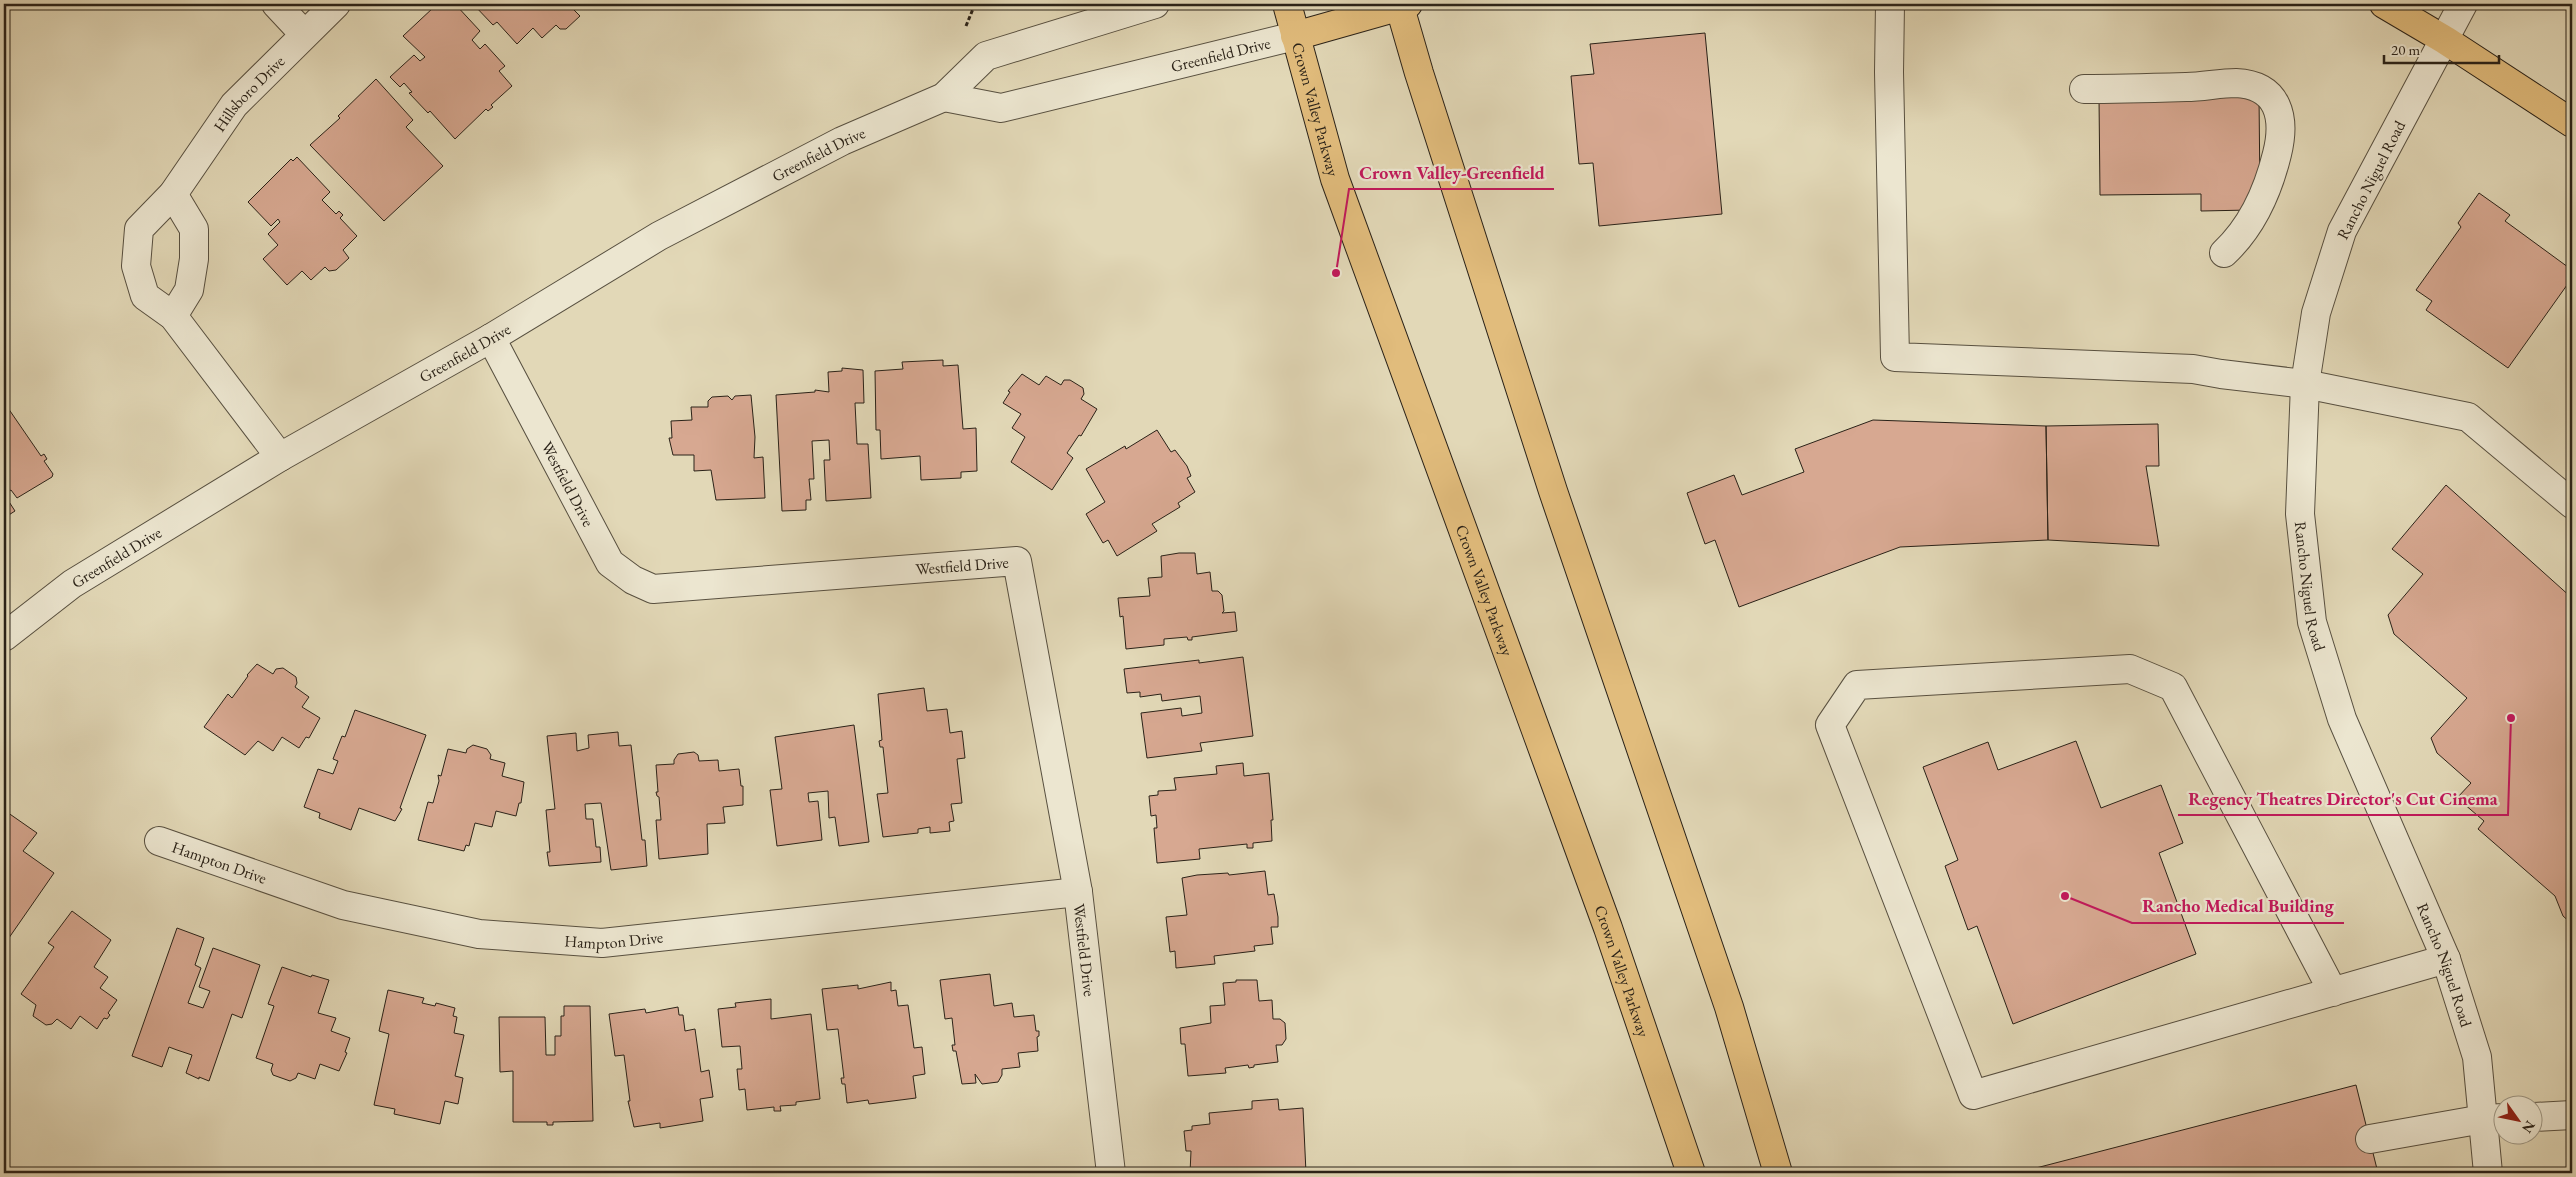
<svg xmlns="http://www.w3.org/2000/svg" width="2576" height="1177" viewBox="0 0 2576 1177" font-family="'EB Garamond',serif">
<rect width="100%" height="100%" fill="#e2d8b7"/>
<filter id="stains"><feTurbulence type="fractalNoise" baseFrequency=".004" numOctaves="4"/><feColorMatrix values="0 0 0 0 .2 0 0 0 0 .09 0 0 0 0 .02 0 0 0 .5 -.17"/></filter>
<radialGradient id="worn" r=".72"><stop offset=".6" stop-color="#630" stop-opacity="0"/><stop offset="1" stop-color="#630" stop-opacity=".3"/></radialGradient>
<path fill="#d7a891" stroke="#2a2218" d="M 443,4 L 455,4 L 480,31 L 472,40 L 480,49 L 485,44 L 505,66 L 499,71 L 512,86 L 491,105 L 493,107 L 488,111 L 486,109 L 455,139 L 430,111 L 428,113 L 409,93 L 412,92 L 404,83 L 400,87 L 390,77 L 414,55 L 420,61 L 425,57 L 403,36 L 434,7 L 437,10 Z
M 473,4 L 578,4 L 573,9 L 580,16 L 566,29 L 560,29 L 556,25 L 542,38 L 533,28 L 517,44 L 497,22 L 493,25 Z
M 1705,33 L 1722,214 L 1599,226 L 1593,163 L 1579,164 L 1571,76 L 1594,74 L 1590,44 Z
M 376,79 L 413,120 L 406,127 L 443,166 L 384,221 L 310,145 L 340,118 L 338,116 Z
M 2259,96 L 2260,196 L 2250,210 L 2201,211 L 2201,194 L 2100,195 L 2099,98 Z
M 297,157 L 330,192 L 322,200 L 336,214 L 339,211 L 343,215 L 340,218 L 357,236 L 343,250 L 349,258 L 336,270 L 329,271 L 325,267 L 311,280 L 302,271 L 287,285 L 263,259 L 278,245 L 268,234 L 280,222 L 278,219 L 271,226 L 248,202 L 291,159 L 293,161 Z
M 2479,193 L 2510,215 L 2505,221 L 2572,270 L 2572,278 L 2508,368 L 2426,310 L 2432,301 L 2416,290 L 2461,227 L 2458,223 Z
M 943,360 L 943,366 L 958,365 L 963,429 L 976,428 L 977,471 L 961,472 L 961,478 L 921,480 L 920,456 L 881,459 L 880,430 L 876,430 L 875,371 L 903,369 L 902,362 Z
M 842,368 L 863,370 L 864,403 L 855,403 L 857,444 L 868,444 L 871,498 L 826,501 L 824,460 L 830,460 L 829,440 L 812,441 L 814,479 L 809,479 L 811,500 L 806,500 L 806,510 L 782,511 L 776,395 L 815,392 L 815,390 L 829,392 L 828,372 L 842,371 Z
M 1022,374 L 1039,385 L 1046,376 L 1061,385 L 1064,380 L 1070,380 L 1083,388 L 1084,394 L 1081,399 L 1097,409 L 1081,436 L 1079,435 L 1067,453 L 1073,458 L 1052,490 L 1011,462 L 1025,437 L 1012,428 L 1021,414 L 1003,403 L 1010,392 L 1008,391 Z
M 751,395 L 755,437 L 754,458 L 763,457 L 765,498 L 716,500 L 711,470 L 694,471 L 694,455 L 673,455 L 669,438 L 672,438 L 671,421 L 692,420 L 691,407 L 708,407 L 708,401 L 712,397 L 728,396 L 732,400 L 735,396 Z
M 8,408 L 41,456 L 44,454 L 47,459 L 44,461 L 53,474 L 52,477 L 17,498 L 11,490 L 4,494 L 15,511 L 4,518 L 4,411 Z
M 1873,420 L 2046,426 L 2048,540 L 1900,547 L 1739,607 L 1715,540 L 1705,544 L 1687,493 L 1734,475 L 1742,495 L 1804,472 L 1795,449 Z
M 2158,424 L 2159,466 L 2146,466 L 2159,546 L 2048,540 L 2046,426 Z
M 1157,430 L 1171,452 L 1175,450 L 1187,466 L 1191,476 L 1187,478 L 1195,492 L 1178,503 L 1180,507 L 1152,524 L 1157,531 L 1117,556 L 1108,540 L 1103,543 L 1086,514 L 1105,502 L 1086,469 L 1125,446 L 1126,449 Z
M 2446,485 L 2572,598 L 2572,924 L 2563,916 L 2555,896 L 2478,829 L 2484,821 L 2457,798 L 2471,783 L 2437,753 L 2431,738 L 2467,698 L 2394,634 L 2388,615 L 2423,574 L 2392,549 Z
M 1179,553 L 1195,553 L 1197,574 L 1210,572 L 1212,591 L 1218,591 L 1222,595 L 1224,611 L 1222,613 L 1235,612 L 1237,631 L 1192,637 L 1192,640 L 1188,640 L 1187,637 L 1164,639 L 1164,645 L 1126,649 L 1123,616 L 1120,617 L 1118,598 L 1150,596 L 1148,578 L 1162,577 L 1161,556 Z
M 1243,657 L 1253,736 L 1200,743 L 1202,751 L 1147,758 L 1141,713 L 1181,708 L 1182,716 L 1202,713 L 1200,696 L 1162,701 L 1161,694 L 1140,697 L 1140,692 L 1127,693 L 1124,669 L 1199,660 L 1199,663 Z
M 257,664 L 273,674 L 276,669 L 283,668 L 296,677 L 297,683 L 295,687 L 309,697 L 302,707 L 320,718 L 309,738 L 306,737 L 299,748 L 282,737 L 273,751 L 258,741 L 245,755 L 204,727 L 228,694 L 232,698 L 248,676 L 247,675 Z
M 924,688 L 927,711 L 947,709 L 950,733 L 962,731 L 965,758 L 957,759 L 962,803 L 951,804 L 954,821 L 949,822 L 950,831 L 930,833 L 930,827 L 918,829 L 918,833 L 883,837 L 877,794 L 888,793 L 883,747 L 880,747 L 879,741 L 882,740 L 878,694 Z
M 355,710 L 426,735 L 400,808 L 402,809 L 395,821 L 359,808 L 351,830 L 319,818 L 320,813 L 304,807 L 318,769 L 333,774 L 338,761 L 333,759 L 342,736 L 345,737 Z
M 854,725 L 869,842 L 839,846 L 835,817 L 829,818 L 828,791 L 808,793 L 809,802 L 818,801 L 822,840 L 777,846 L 770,790 L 782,789 L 775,737 Z
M 618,732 L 619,746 L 631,745 L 642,840 L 645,840 L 647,866 L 611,870 L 601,803 L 585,804 L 586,819 L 593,819 L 596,847 L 600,847 L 601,862 L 549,866 L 547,852 L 550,852 L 546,810 L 555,809 L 547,736 L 576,733 L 577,751 L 589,748 L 588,735 Z
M 2076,741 L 2101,808 L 2161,785 L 2183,843 L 2159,853 L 2196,954 L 2013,1024 L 1977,926 L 1968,930 L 1945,866 L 1958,860 L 1923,767 L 1988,742 L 1998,770 Z
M 473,745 L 487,749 L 491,755 L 490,759 L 505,763 L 502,776 L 524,782 L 521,803 L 519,803 L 516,816 L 496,811 L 492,827 L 475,823 L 469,846 L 466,845 L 464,851 L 418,840 L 428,802 L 433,803 L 439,781 L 438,775 L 441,776 L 448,749 L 466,753 L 467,749 Z
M 694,752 L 698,755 L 699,761 L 718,760 L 719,771 L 739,769 L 741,786 L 743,786 L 743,805 L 723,807 L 725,823 L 707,824 L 708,854 L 659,859 L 656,820 L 661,820 L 659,797 L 657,796 L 656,792 L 658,792 L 656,765 L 674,764 L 674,760 L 678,754 Z
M 1243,763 L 1244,776 L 1269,773 L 1273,820 L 1271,820 L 1272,841 L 1253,843 L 1253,848 L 1247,848 L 1247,844 L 1199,849 L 1200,859 L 1157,863 L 1154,828 L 1157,828 L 1156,815 L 1151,816 L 1149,796 L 1158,795 L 1158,791 L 1176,790 L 1174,778 L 1217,774 L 1216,766 Z
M 4,810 L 37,833 L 23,851 L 54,873 L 4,945 Z
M 1265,871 L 1268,895 L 1274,894 L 1278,917 L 1278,927 L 1271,927 L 1273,944 L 1254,946 L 1255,951 L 1214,956 L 1215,964 L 1176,968 L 1175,951 L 1170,952 L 1166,917 L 1187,915 L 1182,878 L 1197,875 L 1228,873 L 1229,875 Z
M 72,911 L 111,940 L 94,967 L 108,977 L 100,988 L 117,1000 L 108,1013 L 110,1015 L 107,1019 L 104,1018 L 97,1029 L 80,1016 L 71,1029 L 57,1019 L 52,1024 L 46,1025 L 33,1016 L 36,1005 L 21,994 L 54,947 L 48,943 Z
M 177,928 L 204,938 L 195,965 L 201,968 L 188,1003 L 203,1008 L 210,991 L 199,987 L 213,948 L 260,965 L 242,1018 L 232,1014 L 209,1081 L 199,1077 L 199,1079 L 186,1073 L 192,1055 L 177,1050 L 169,1047 L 162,1067 L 132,1056 Z
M 282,967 L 311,977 L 312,975 L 329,980 L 318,1013 L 336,1018 L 331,1031 L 350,1038 L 345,1052 L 347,1053 L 339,1071 L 320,1064 L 315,1079 L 298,1073 L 296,1078 L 290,1081 L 273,1075 L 271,1070 L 273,1064 L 256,1058 L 274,1006 L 268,1004 Z
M 990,974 L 994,1006 L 1012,1003 L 1014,1017 L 1034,1015 L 1036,1031 L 1039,1031 L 1039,1036 L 1037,1037 L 1038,1051 L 1018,1053 L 1020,1067 L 1002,1069 L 1002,1075 L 998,1082 L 982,1084 L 975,1074 L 976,1083 L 962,1084 L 956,1051 L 953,1051 L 952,1045 L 955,1045 L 952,1018 L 945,1019 L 940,980 Z
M 1236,980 L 1257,980 L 1259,1001 L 1272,1000 L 1273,1019 L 1280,1019 L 1285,1023 L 1286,1039 L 1282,1045 L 1276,1045 L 1278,1062 L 1254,1065 L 1254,1067 L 1249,1068 L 1248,1065 L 1225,1068 L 1226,1073 L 1188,1076 L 1185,1044 L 1181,1044 L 1180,1028 L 1211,1023 L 1210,1006 L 1225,1005 L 1223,983 L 1236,982 Z
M 891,982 L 891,991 L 896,990 L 898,1006 L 908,1005 L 914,1048 L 922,1047 L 925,1074 L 913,1076 L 916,1098 L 869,1104 L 868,1100 L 847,1103 L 845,1084 L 842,1084 L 841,1078 L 844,1078 L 838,1029 L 827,1030 L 822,989 L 858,985 L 858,989 Z
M 388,990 L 424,998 L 422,1003 L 435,1006 L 436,1003 L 455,1008 L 453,1016 L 457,1017 L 454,1033 L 464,1035 L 455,1076 L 463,1078 L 458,1104 L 445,1101 L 440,1124 L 394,1114 L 395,1109 L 374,1105 L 389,1034 L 379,1031 Z
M 771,999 L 771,1019 L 811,1014 L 820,1099 L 796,1102 L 796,1105 L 780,1106 L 781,1111 L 774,1111 L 774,1107 L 747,1110 L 745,1089 L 739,1090 L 737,1069 L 742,1069 L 740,1046 L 722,1047 L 718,1009 L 736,1007 L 735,1003 Z
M 564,1006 L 590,1006 L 593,1121 L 553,1122 L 553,1125 L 547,1125 L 547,1122 L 513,1122 L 513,1071 L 500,1072 L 499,1017 L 545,1017 L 546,1055 L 555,1055 L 555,1036 L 561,1036 L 561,1016 L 564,1016 Z
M 678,1007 L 679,1015 L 683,1015 L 685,1031 L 695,1029 L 701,1072 L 709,1070 L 713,1097 L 700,1099 L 703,1121 L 660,1128 L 660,1123 L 634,1127 L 628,1101 L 630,1101 L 624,1055 L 615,1056 L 609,1014 L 645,1009 L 646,1013 Z
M 2356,1085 L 2378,1173 L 2037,1173 L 2036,1168 Z
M 1278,1099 L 1279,1110 L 1303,1108 L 1306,1173 L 1190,1173 L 1191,1151 L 1186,1151 L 1184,1131 L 1192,1130 L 1192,1126 L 1210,1124 L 1209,1113 L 1252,1109 L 1252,1101 Z"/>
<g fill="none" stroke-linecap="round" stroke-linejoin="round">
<g stroke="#585040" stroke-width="30">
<g id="minor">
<path d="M 276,4 L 304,34"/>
<path d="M 1890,4 L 1889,72 L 1895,357 L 2193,369 L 2221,374 L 2305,384 L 2468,417 L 2572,504"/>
<path id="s1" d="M 2463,4 L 2342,231 L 2316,313 L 2305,384 L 2300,514 L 2312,622 L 2342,719 L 2446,959 L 2477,1057 L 2488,1173"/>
<path d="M 2084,89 C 2118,89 2152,88 2186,87 C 2203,87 2219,83 2236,83 C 2279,85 2286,118 2277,154 C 2268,191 2253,226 2224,253"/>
<path id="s2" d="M 944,97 L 1001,108 L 1295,36"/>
<path d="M 173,194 L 194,229 L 194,259 L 189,290 L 173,316"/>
<path id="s3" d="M 491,338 L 610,563 L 633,580 L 653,589 L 1017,561 L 1078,892 L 1111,1173"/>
<path id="s4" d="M 280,457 L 173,316 L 145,296 L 136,266 L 139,229 L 173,194 L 234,105 L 336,4"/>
<path id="s5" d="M 4,637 L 72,584 L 280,457 L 491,338 L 659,236 L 842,141 L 944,97 L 986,56 L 1155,4"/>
<path id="s6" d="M 159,841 L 343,905 L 479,934 L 602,943 L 1078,892"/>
<path d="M 2333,992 L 2173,687 L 2130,669 L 1857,685 L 1830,725 L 1973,1095 L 2446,959"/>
<path d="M 2534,1117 L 2572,1115"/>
<path d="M 2370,1139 L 2483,1119 L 2504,1118"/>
</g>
</g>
<g stroke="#2a2218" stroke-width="30">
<g id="major">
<path id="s7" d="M 1287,4 L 1335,179 L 1608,928 L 1691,1173"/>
<path d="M 1399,4 L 1419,73 L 1553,491 L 1729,1007 L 1778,1173"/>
<path d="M 2384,4 L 2445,40 L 2572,123"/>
<path d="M 1295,36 L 1408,4"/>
</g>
</g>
<path stroke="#2a2218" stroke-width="3" stroke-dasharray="4 2.5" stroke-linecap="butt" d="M 966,26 L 975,4"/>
<use href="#minor" stroke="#ece6d0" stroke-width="28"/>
<use href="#major" stroke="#e1bc7c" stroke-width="28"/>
</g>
<g text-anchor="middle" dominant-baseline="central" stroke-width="4.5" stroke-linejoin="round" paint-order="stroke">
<g font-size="16" fill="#2a2218" stroke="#ece6d0">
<text stroke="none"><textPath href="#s2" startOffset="284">Greenfield Drive</textPath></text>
<text stroke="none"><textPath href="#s4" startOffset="455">Hillsboro Drive</textPath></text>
<text stroke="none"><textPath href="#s7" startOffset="109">Crown Valley Parkway</textPath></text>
<text stroke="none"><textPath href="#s5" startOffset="948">Greenfield Drive</textPath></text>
<text transform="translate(2371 180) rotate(-63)">Rancho Niguel Road</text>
<text stroke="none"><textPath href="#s5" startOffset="542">Greenfield Drive</textPath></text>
<text stroke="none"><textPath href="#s3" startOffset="165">Westfield Drive</textPath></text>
<text stroke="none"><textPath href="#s5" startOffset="138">Greenfield Drive</textPath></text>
<text stroke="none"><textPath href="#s3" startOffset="615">Westfield Drive</textPath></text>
<text stroke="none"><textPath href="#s1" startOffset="618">Rancho Niguel Road</textPath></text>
<text stroke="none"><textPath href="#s7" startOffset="619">Crown Valley Parkway</textPath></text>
<text stroke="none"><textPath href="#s6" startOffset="64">Hampton Drive</textPath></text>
<text stroke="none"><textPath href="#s6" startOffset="469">Hampton Drive</textPath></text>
<text stroke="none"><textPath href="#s3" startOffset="1065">Westfield Drive</textPath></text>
<text stroke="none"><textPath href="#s1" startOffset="1022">Rancho Niguel Road</textPath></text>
<text stroke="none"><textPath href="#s7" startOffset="1024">Crown Valley Parkway</textPath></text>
</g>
</g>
<path fill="none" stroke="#c2185b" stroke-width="2" d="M1336 273L1349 189H1554M2511 718L2508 815H2178M2065 896L2132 923H2344"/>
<g fill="#c2185b" stroke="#ece6d0" stroke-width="2">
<circle cx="1336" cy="273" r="5"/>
<circle cx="2511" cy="718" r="5"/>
<circle cx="2065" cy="896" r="5"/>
</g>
<g font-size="18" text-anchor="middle" font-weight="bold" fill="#c2185b" stroke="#ece6d0" stroke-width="4.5" stroke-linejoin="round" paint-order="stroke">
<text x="1452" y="179">Crown Valley-Greenfield</text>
<text x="2343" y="805">Regency Theatres Director's Cut Cinema</text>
<text x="2238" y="912">Rancho Medical Building</text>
</g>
<rect width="2576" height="1177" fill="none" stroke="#e2d8b7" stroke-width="20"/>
<rect x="5" y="5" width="2566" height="1167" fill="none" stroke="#2a2218" stroke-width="2.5"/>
<rect x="10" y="10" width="2556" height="1157" fill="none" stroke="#2a2218"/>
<g transform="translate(2518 1120) rotate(123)"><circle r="24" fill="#ece6d0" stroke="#9e9886"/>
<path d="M0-4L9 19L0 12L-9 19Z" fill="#8f2418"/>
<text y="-8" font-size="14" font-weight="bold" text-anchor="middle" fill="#2a2218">N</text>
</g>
<path d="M2384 55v8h115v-8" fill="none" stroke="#2a2218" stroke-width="2.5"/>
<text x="2391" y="55" font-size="15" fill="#2a2218" stroke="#ece6d0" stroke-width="4" paint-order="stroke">20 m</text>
<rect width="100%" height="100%" filter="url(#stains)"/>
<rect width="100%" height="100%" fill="url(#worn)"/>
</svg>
